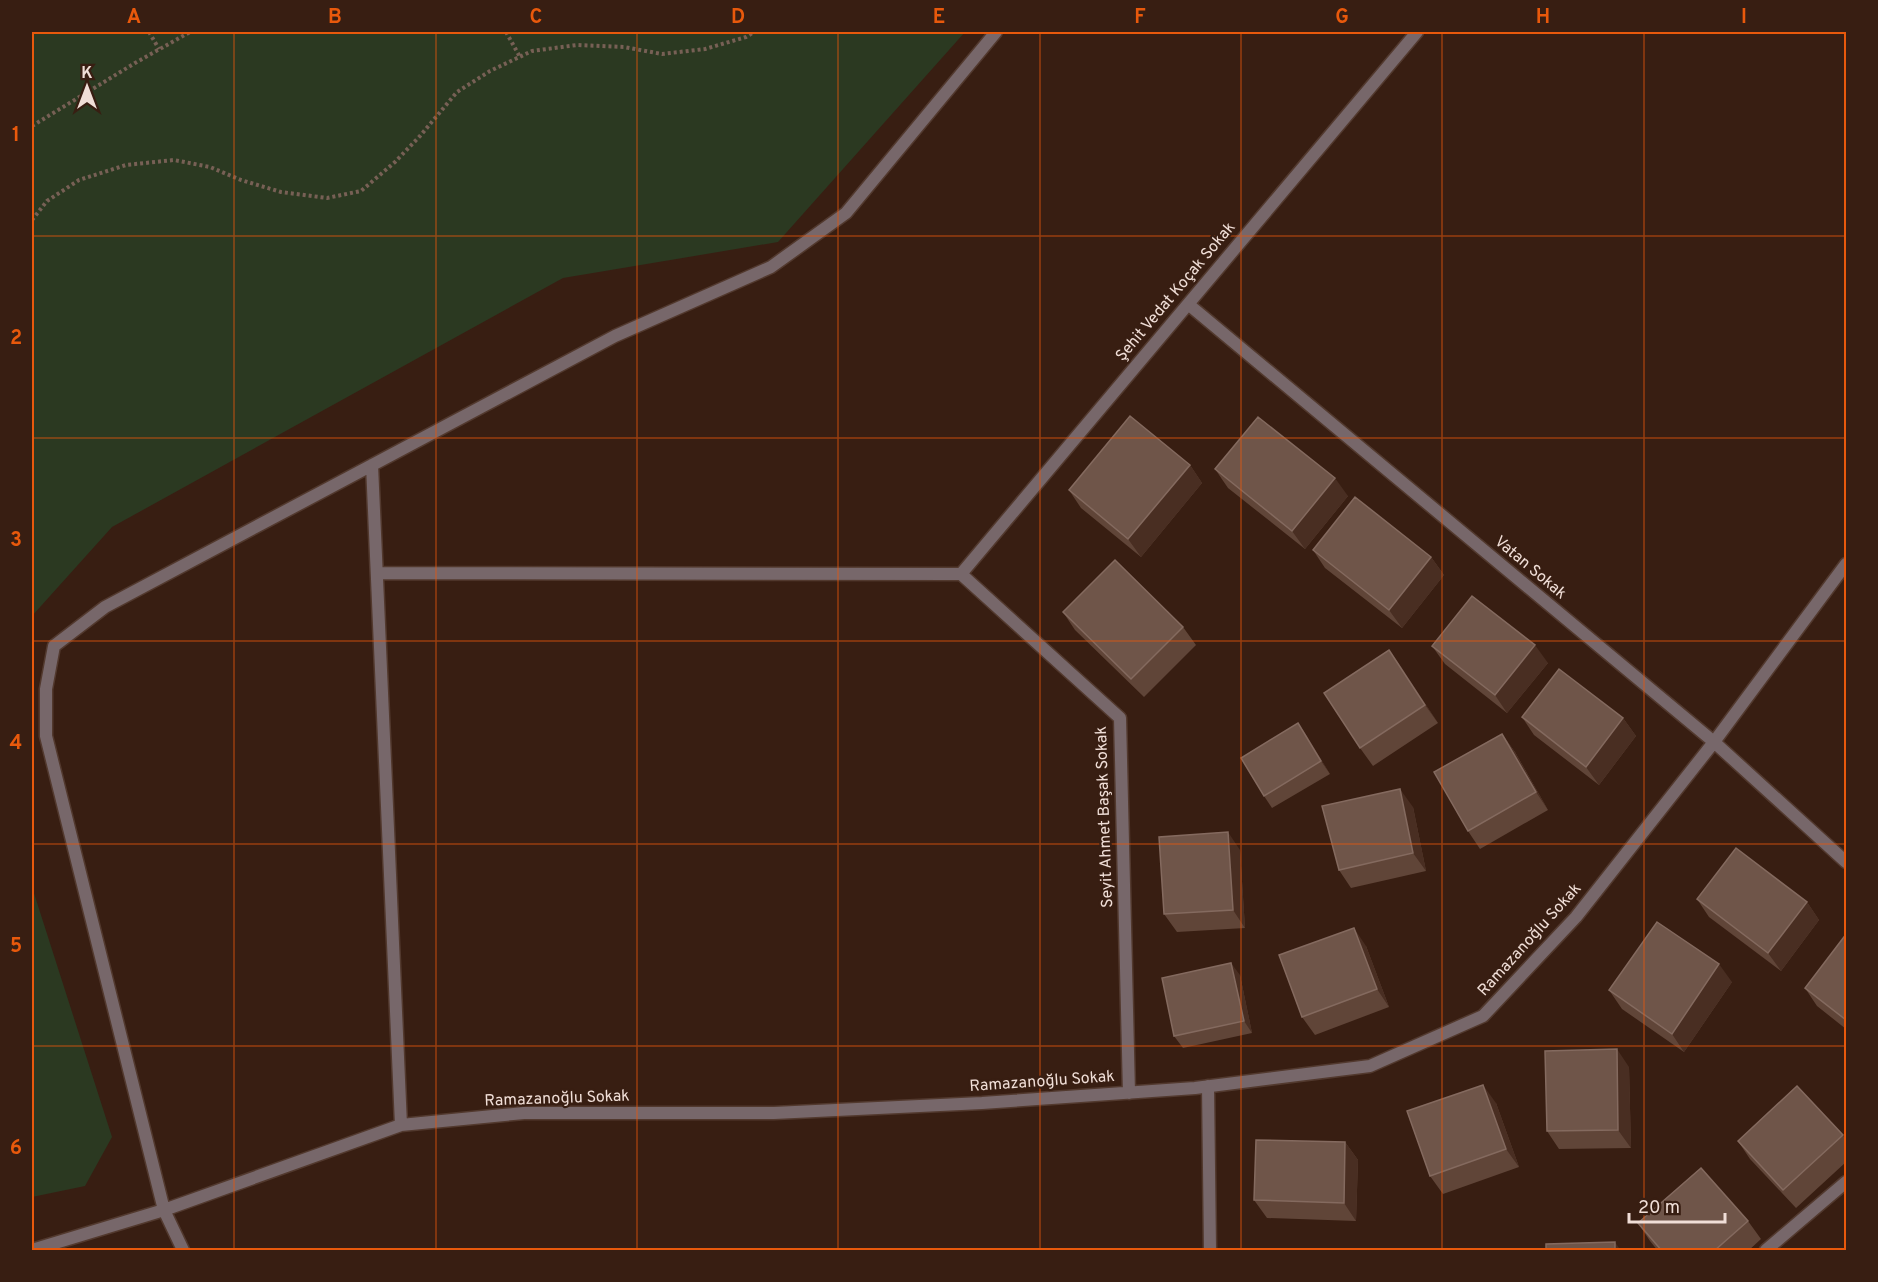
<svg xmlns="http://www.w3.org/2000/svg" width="1878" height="1282" viewBox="0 0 1878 1282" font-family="Overpass,sans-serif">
<rect width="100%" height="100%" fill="#381e12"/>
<path fill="#2b3921" d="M 32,32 L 965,32 L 778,242 L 563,278 L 112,527 L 32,616 Z
M 32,887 L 112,1137 L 85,1186 L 32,1197 Z"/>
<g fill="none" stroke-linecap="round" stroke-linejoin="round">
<g stroke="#52392e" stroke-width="15">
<path id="street" d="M 1188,304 L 1714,742 L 1846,862
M 372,465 L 401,1125
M 377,573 L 961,574
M 961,574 L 1417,32
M 961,574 L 1120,718 L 1129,1093
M 1208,1086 L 1210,1250
M 32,1250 L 164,1210 L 401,1125 L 524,1113 L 774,1113 L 982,1103 L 1195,1088 L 1370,1066 L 1483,1016 L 1576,917 L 1714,742 L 1846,564
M 183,1250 L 164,1210 L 46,736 L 46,689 L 54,646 L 105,607 L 615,336 L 771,267 L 846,213 L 996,32
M 1766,1250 L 1846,1182"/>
</g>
<path stroke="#776055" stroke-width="4" stroke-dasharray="3 3" stroke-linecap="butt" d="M 149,32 L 159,49
M 506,32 L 520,57
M 32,126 L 135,63 L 190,32
M 32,220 L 47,201 L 79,180 L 126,165 L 174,160 L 210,167 L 241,180 L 281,192 L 327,198 L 361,191 L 395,162 L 420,136 L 457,92 L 490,71 L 532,51 L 577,45 L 624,47 L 662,54 L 705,49 L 746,37 L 754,32"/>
<use href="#street" stroke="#77676a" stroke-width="12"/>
</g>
<path fill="#604538" d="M 1190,465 L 1202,483 L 1141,557 L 1081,508 L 1069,490 Z
M 1215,469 L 1348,496 L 1305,549 L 1228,488 Z
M 1313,550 L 1431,557 L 1444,575 L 1402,628 L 1325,568 Z
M 1063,612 L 1183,627 L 1196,645 L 1144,697 L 1075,630 Z
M 1432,646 L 1548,663 L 1507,713 L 1445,664 Z
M 1389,650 L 1438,723 L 1373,766 L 1360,748 Z
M 1522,717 L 1623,718 L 1636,736 L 1599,785 L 1534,735 Z
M 1298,723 L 1330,774 L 1272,808 L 1264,796 Z
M 1502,734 L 1515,752 L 1548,810 L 1480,849 L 1468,831 Z
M 1413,807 L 1426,871 L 1351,888 L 1339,870 Z
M 1240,850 L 1245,928 L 1177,932 L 1164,914 Z
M 1697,899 L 1807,902 L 1819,920 L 1781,971 L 1709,917 Z
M 1846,939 L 1846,1029 L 1817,1006 L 1805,988 Z
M 1366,946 L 1389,1007 L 1315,1035 L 1302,1017 Z
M 1240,975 L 1252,1033 L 1183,1048 L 1174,1036 Z
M 1732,982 L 1684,1052 L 1622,1009 L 1609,990 Z
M 1629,1067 L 1631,1148 L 1559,1149 L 1547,1131 Z
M 1496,1103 L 1519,1167 L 1443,1194 L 1430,1176 Z
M 1843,1135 L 1846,1141 L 1846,1162 L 1796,1208 L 1750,1159 L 1738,1141 Z
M 1345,1142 L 1358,1160 L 1356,1221 L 1267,1218 L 1254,1200 Z
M 1748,1221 L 1761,1239 L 1748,1251 L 1658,1251 L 1650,1241 L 1638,1223 Z"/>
<path fill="#492e22" d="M 1190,465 L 1202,483 L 1141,557 L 1128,539 Z
M 1335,478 L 1348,496 L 1305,549 L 1292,531 Z
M 1431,557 L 1444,575 L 1402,628 L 1389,610 Z
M 1535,645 L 1548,663 L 1507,713 L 1495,695 Z
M 1389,650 L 1402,668 L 1438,723 L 1425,705 Z
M 1623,718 L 1636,736 L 1599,785 L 1586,767 Z
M 1298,723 L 1307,736 L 1330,774 L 1321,761 Z
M 1502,734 L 1515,752 L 1548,810 L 1536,792 Z
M 1400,789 L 1413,807 L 1426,871 L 1413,853 Z
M 1228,832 L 1240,850 L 1245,928 L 1233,910 Z
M 1807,902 L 1819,920 L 1781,971 L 1768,953 Z
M 1354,928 L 1366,946 L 1389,1007 L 1377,989 Z
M 1231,963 L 1240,975 L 1252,1033 L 1244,1021 Z
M 1719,964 L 1732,982 L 1684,1052 L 1672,1034 Z
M 1617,1049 L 1629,1067 L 1631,1148 L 1618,1130 Z
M 1483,1085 L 1496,1103 L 1519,1167 L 1506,1149 Z
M 1345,1142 L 1358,1160 L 1356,1221 L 1344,1203 Z
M 1615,1242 L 1621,1251 L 1615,1251 Z"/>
<path fill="#6f5549" stroke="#846a5f" stroke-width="1.5" d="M 1130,416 L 1190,465 L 1128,539 L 1069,490 Z
M 1258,417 L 1335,478 L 1292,531 L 1215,469 Z
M 1355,497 L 1431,557 L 1389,610 L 1313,550 Z
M 1115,560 L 1183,627 L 1131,679 L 1063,612 Z
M 1472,596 L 1535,645 L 1495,695 L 1432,646 Z
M 1389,650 L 1425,705 L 1360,748 L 1324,693 Z
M 1559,669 L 1623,718 L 1586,767 L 1522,717 Z
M 1298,723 L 1321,761 L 1264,796 L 1241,758 Z
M 1502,734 L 1536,792 L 1468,831 L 1434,772 Z
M 1400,789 L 1413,853 L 1339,870 L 1322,806 Z
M 1228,832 L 1233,910 L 1164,914 L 1159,837 Z
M 1736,848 L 1807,902 L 1768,953 L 1697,899 Z
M 1657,922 L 1719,964 L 1672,1034 L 1609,990 Z
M 1354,928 L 1377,989 L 1302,1017 L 1279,955 Z
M 1844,937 L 1846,939 L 1846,1020 L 1805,988 Z
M 1231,963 L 1244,1021 L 1174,1036 L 1162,978 Z
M 1617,1049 L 1618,1130 L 1547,1131 L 1545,1051 Z
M 1483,1085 L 1506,1149 L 1430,1176 L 1407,1111 Z
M 1797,1086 L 1843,1135 L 1783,1190 L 1738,1141 Z
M 1256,1140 L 1345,1142 L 1344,1203 L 1254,1200 Z
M 1701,1168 L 1748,1221 L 1714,1251 L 1662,1251 L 1638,1223 Z
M 1615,1242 L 1615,1251 L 1546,1251 L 1546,1244 Z"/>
<path fill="none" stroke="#e8590c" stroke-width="1.5" stroke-opacity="0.55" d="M 234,32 L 234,1250M 436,32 L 436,1250M 637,32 L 637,1250M 838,32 L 838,1250M 1040,32 L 1040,1250M 1241,32 L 1241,1250M 1442,32 L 1442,1250M 1644,32 L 1644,1250M 32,236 L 1846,236M 32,438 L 1846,438M 32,641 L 1846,641M 32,844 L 1846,844M 32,1046 L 1846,1046"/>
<g text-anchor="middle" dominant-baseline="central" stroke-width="4.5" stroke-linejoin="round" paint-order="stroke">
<g font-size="16" fill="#f0ded7" stroke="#381e12">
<text transform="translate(1176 292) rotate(-50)">Şehit Vedat Koçak Sokak</text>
<text transform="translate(1530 568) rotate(40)">Vatan Sokak</text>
<text transform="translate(1105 817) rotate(-92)">Seyit Ahmet Başak Sokak</text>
<text transform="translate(1530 940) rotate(-48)">Ramazanoğlu Sokak</text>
<text transform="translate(1042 1082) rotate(-4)">Ramazanoğlu Sokak</text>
<text transform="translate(557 1099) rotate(-2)">Ramazanoğlu Sokak</text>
</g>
</g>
<rect width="1878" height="1282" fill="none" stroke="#381e12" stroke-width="66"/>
<g transform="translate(87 87)" stroke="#381e12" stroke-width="4.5" paint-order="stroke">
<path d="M0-4.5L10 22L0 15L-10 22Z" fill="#f0ded7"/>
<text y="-9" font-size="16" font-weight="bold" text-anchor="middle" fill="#f0ded7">K</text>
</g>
<path d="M1629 1213v9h96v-9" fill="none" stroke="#f0ded7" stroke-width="3"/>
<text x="1638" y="1213" font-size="18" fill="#f0ded7" stroke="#381e12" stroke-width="4.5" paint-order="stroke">20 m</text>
<rect x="33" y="33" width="1812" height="1216" fill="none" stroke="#e8590c" stroke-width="2"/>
<g font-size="20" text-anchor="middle" font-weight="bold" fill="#e8590c">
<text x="134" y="23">A</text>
<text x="335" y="23">B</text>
<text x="536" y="23">C</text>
<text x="738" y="23">D</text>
<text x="939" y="23">E</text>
<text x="1140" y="23">F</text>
<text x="1342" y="23">G</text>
<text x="1543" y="23">H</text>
<text x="1744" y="23">I</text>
<text x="16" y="141">1</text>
<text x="16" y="344">2</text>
<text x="16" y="546">3</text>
<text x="16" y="749">4</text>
<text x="16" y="952">5</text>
<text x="16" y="1154">6</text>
</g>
</svg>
